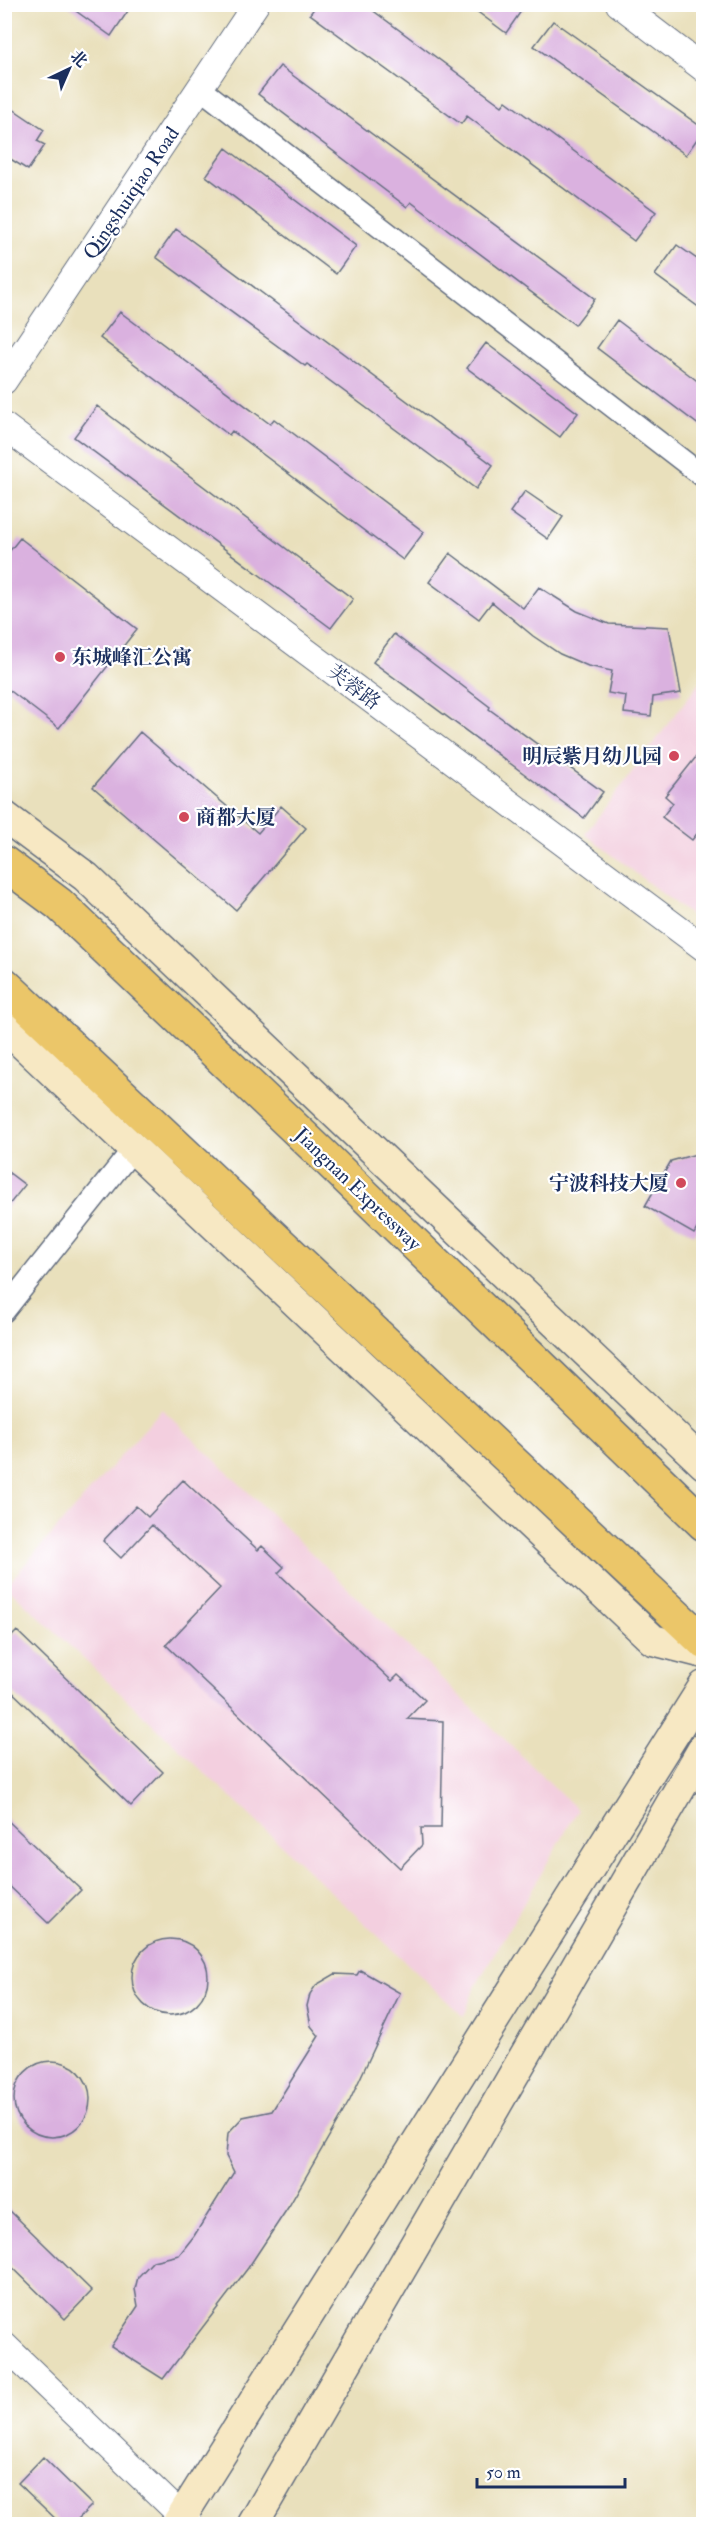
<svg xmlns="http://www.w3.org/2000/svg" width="708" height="2529" viewBox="0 0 708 2529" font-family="'IM FELL Double Pica','Noto Serif SC',serif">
<rect width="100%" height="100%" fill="#fff"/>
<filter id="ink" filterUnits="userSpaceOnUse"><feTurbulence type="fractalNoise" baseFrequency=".0167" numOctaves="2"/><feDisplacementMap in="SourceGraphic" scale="12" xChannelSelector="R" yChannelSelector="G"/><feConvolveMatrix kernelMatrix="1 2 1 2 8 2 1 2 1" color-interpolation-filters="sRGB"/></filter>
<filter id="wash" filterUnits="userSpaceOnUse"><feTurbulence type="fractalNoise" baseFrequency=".008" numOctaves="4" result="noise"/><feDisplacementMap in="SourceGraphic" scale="24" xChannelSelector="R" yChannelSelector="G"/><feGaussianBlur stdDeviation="1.35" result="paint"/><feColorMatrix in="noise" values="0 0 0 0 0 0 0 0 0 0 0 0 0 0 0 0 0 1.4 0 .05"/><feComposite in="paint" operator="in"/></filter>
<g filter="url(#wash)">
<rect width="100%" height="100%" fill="#e9e0bc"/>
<path fill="#f3cfdf" d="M 703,678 L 703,925 L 585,834 Z
M 162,1409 L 578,1810 L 474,1989 L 464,2017 L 6,1586 Z"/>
<g id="blocks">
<path fill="#dab1df" d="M 66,4 L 119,4 L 128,11 L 111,36 Z
M 317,4 L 364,4 L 502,106 L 506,101 L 656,212 L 634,241 L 467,116 L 461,124 L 310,14 Z
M 467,4 L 526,4 L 506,33 Z
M 553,21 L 704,129 L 686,155 L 534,46 Z
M 280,66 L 595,299 L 575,325 L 411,202 L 407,207 L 258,94 Z
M 4,103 L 44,130 L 37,141 L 45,145 L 28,170 L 4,155 Z
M 226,148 L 356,246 L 336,274 L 206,176 Z
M 176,229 L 493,465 L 476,489 L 307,364 L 305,366 L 156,257 Z
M 677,245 L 704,264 L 704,311 L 655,275 Z
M 120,312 L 270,424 L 274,419 L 424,532 L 403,560 L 232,431 L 229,435 L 100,338 Z
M 617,320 L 704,386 L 704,429 L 597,348 Z
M 486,343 L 578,413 L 560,437 L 467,368 Z
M 97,406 L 353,599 L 331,628 L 74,437 Z
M 525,491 L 563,517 L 548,539 L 510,512 Z
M 20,538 L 137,629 L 59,728 L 4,686 L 4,558 Z
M 450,553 L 523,608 L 539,587 L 577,611 L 609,624 L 669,627 L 681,693 L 653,697 L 651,716 L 624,713 L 626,696 L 608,693 L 612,671 L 588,666 L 560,654 L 533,636 L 492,602 L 479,619 L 429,582 Z
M 394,634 L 490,707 L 489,709 L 603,792 L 584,818 L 373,662 Z
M 140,732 L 258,833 L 281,806 L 306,828 L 236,910 L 93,787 Z
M 704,747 L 704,825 L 692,840 L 662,817 L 673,803 L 665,796 Z
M 704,1152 L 704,1216 L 694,1234 L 645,1206 L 671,1161 Z
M 4,1169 L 25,1185 L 4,1211 Z
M 183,1480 L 258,1550 L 262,1546 L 284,1567 L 278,1573 L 392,1681 L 398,1675 L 425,1700 L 407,1719 L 443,1721 L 441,1828 L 421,1828 L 422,1845 L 400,1868 L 166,1645 L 220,1588 L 152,1525 L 121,1558 L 103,1541 L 136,1506 L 148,1517 Z
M 17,1631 L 163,1772 L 131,1806 L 4,1684 L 4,1644 Z
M 4,1817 L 81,1890 L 48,1923 L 4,1881 Z
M132 1977a38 38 0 1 1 76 0a38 38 0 1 1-76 0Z
M 360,1970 L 400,1993 L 350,2100 L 289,2206 L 248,2268 L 163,2379 L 111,2346 L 138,2306 L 135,2289 L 138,2277 L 153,2261 L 179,2255 L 194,2236 L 234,2172 L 226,2156 L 228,2133 L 243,2117 L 272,2111 L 319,2036 L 311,2026 L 307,2006 L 310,1994 L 316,1985 L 335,1974 L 357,1975 Z
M14 2099a38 38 0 1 1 76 0a38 38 0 1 1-76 0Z
M 4,2205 L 92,2291 L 65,2319 L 4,2259 Z
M 43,2457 L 92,2505 L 73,2524 L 61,2524 L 18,2483 Z"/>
</g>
</g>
<g filter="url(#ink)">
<use href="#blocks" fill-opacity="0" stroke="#636d7f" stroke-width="1.5"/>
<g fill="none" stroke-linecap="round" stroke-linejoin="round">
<g stroke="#636d7f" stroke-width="24">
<path id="minor" d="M 201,89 L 704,477
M 4,1311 L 134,1148"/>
</g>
<g stroke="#636d7f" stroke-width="28">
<path id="tertiary" d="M 619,4 L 704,69
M 4,381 L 256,4
M 4,426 L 704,948
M 4,2345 L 190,2524"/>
</g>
<g stroke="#636d7f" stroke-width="33">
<path id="secondary" d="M 4,816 L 86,877 L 704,1464
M 4,1026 L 653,1640 L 704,1653
M 177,2524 L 704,1686
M 253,2524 L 704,1747"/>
</g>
<g stroke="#636d7f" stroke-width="36">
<path id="primary" d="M 4,863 L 59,904 L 324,1156 L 704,1524
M 4,984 L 704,1642"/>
</g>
<use href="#minor" stroke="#fff" stroke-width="21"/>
<use href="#tertiary" stroke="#fff" stroke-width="26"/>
<use href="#secondary" stroke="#f7e8c3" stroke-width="30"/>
<use href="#primary" stroke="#ebc669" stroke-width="33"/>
</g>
</g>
<g fill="#d1495b" stroke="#fff" stroke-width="2">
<circle cx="60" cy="657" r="6"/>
<circle cx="674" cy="756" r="6"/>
<circle cx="184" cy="817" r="6"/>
<circle cx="681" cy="1183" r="6"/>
</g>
<g text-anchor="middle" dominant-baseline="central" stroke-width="4.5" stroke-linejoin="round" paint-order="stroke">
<g font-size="20" fill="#1b2f5e" stroke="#fff">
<text transform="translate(131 193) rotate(-56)">Qingshuiqiao Road</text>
<text transform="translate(354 687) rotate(37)">芙蓉路</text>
<text transform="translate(358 1189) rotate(44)">Jiangnan Expressway</text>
</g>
<g font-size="20" font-weight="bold" fill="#1b2f5e" stroke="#fff" text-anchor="start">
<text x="72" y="657">东城峰汇公寓</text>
<text x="662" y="756" text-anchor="end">明辰紫月幼儿园</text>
<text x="196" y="817">商都大厦</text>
<text x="669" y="1183" text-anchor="end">宁波科技大厦</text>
</g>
</g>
<rect width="708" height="2529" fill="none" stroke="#fff" stroke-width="24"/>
<g transform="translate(69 69) rotate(44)" stroke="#ffffff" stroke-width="4.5" paint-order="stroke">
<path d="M0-4.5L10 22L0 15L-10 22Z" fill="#1b2f5e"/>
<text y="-9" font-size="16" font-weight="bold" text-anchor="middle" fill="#1b2f5e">北</text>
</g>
<path d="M477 2478v9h148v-9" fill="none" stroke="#1b2f5e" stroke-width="3"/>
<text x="486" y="2478" font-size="18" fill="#1b2f5e" stroke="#ffffff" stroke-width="4.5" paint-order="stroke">50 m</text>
</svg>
